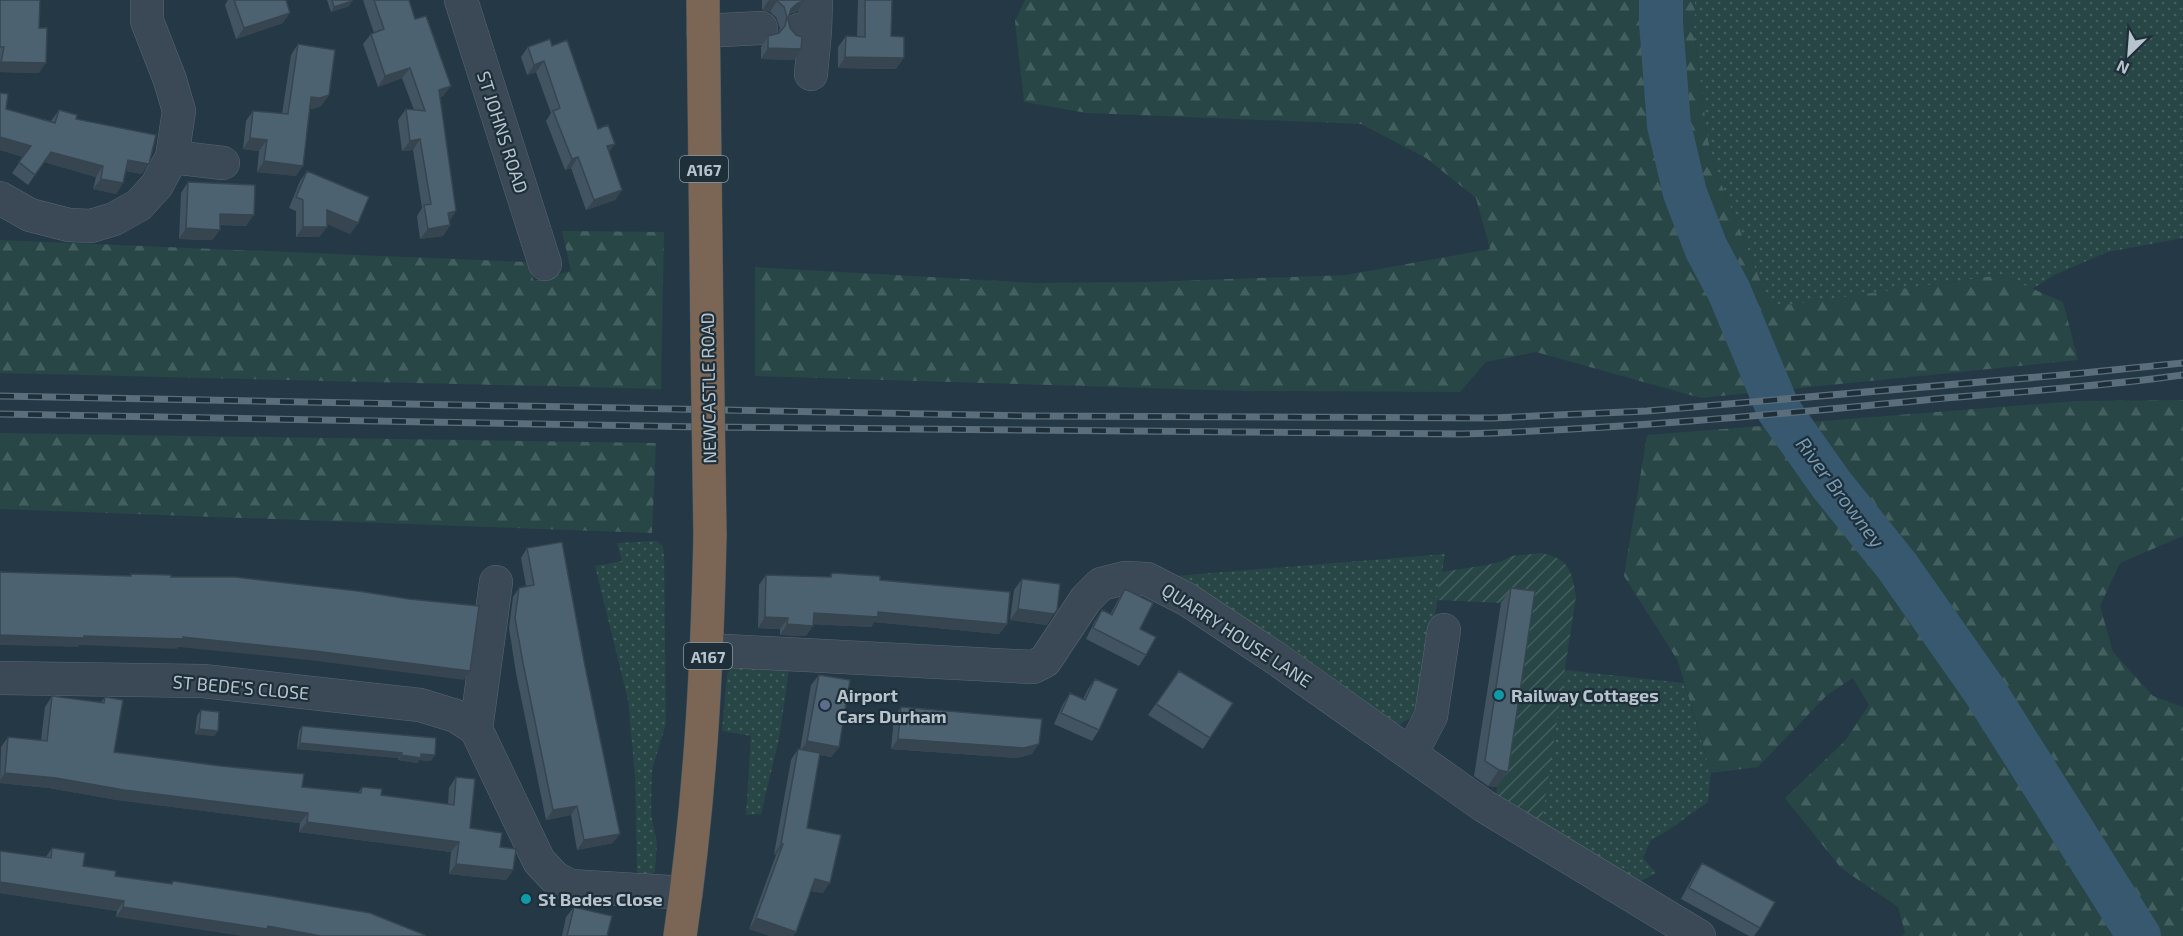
<svg xmlns="http://www.w3.org/2000/svg" width="2183" height="936" viewBox="0 0 2183 936" font-family="'Exo 2',sans-serif">
<defs>
<pattern id="grass-dots" width="8" height="8" patternUnits="userSpaceOnUse" patternTransform="scale(1.5)"><rect width="8" height="8" fill="#274645"/><path d="M2 2h.1M6 6h.1" fill="none" stroke="#445f5f" stroke-width="1.8" stroke-linecap="round"/></pattern>
<pattern id="forest-firs" width="22" height="20" patternUnits="userSpaceOnUse" patternTransform="scale(1.5)"><rect width="22" height="20" fill="#274645"/><path d="M5 1l3.5 6h-7zM16 11l3.5 6h-7z" fill="#445f5f"/></pattern>
<pattern id="garden-furrows" width="10" height="10" patternUnits="userSpaceOnUse" patternTransform="scale(1.5)"><rect width="10" height="10" fill="#274645"/><path d="M-1 1l2-2M0 10L10 0M9 11l2-2" fill="none" stroke="#445f5f"/></pattern>
</defs>
<rect width="100%" height="100%" fill="#253846"/>
<path fill="url(#grass-dots)" d="M 1695,0 L 2183,0 L 2183,238 L 2108,252 L 2056,274 L 2032,289 L 2001,275 L 1771,308 L 1716,171 L 1708,140 L 1694,32 Z
M 657,541 L 663,546 L 664,557 L 666,723 L 652,770 L 651,815 L 657,842 L 655,872 L 649,876 L 637,877 L 635,776 L 628,700 L 595,566 L 622,561 L 617,543 Z
M 1445,554 L 1419,713 L 1399,725 L 1174,576 Z
M 790,663 L 779,739 L 761,814 L 746,815 L 751,736 L 722,731 L 727,674 L 732,665 Z
M 1564,670 L 1684,683 L 1711,773 L 1708,802 L 1667,831 L 1651,840 L 1643,858 L 1656,873 L 1639,882 L 1541,826 Z"/>
<path fill="url(#forest-firs)" d="M 1025,0 L 1695,0 L 1694,32 L 1708,140 L 1716,171 L 1771,307 L 2001,275 L 2063,302 L 2078,360 L 1701,398 L 1536,352 L 1486,362 L 1460,392 L 1244,391 L 755,376 L 755,267 L 1034,283 L 1146,282 L 1346,275 L 1490,249 L 1476,198 L 1426,158 L 1361,124 L 1087,113 L 1024,102 L 1015,21 Z
M 562,231 L 664,232 L 661,389 L 0,373 L 0,240 L 526,262 L 534,281 L 571,271 Z
M 2183,400 L 2183,536 L 2120,563 L 2100,606 L 2113,652 L 2153,696 L 2183,707 L 2183,936 L 1902,936 L 1905,932 L 1898,907 L 1841,868 L 1785,798 L 1845,741 L 1869,705 L 1853,678 L 1827,695 L 1758,767 L 1711,773 L 1678,661 L 1624,576 L 1647,435 L 2076,401 Z
M 0,433 L 656,443 L 652,533 L 0,509 Z"/>
<path fill="url(#garden-furrows)" d="M 1541,553 C 1569,558 1572,571 1576,596 L 1541,826 L 1495,800 L 1524,607 L 1501,603 L 1436,600 L 1441,572 L 1487,565 L 1502,561 L 1511,556 Z"/>
<g fill="none" stroke-linecap="round" stroke-linejoin="round">
<path stroke="#37586e" stroke-width="44" d="M 1661,0 L 1661,23 L 1669,125 L 1685,193 L 1706,248 L 1729,291 L 1778,409 L 1831,484 L 1897,566 L 1984,690 L 2139,936"/>
<g stroke="#586772" stroke-width="34">
<path id="minor" d="M 461,0 L 545,264
M 799,30 L 815,31 L 816,0
M 703,31 L 761,28
M 811,74 L 815,31
M 172,157 L 223,163
M 0,198 L 30,215 L 69,225 L 91,226 L 114,219 L 139,205 L 157,185 L 172,157 L 179,111 L 170,80 L 147,21 L 147,0
M 708,650 L 1033,667 L 1045,661 L 1086,599 L 1101,584 L 1125,578 L 1147,579 L 1188,600 L 1277,659 L 1484,806 L 1699,936
M 0,678 L 203,681 L 420,705 L 456,716 L 476,729 L 539,861 L 554,877 L 570,886 L 686,893
M 476,729 L 496,582
M 1409,752 L 1419,739 L 1431,716 L 1444,630"/>
</g>
<g stroke="#44545f" stroke-width="34">
<path id="highway" d="M 703,0 L 707,337
M 680,936 C 700,802 707,670 710,535"/>
</g>
<use href="#minor" stroke="#3a4955" stroke-width="33"/>
<use href="#highway" stroke="#7b6656" stroke-width="33"/>
<g stroke="#5b6e7c" stroke-width="7">
<path id="rail" d="M 0,396 L 1032,416 L 1493,418 L 1647,411 L 2073,374 L 2183,363
M 0,414 L 703,427 L 1462,434 C 1617,429 1771,415 1925,400 C 2011,392 2098,387 2183,375"/>
</g>
<use href="#rail" stroke="#1e2f3a" stroke-width="4.5" stroke-dasharray="14" stroke-linecap="butt"/>
<g stroke="#44545f" stroke-width="34" stroke-linecap="butt">
<path id="highway-bridge" d="M 707,337 L 710,535"/>
</g>
<use href="#highway-bridge" stroke="#7b6656" stroke-width="33"/>
</g>
<path fill="#425461" d="M 0,0 L 39,73 L 0,72 Z
M 228,0 L 286,0 L 283,23 L 236,39 L 225,5 Z
M 327,0 L 352,0 L 352,1 L 349,6 L 331,12 Z
M 363,0 L 409,0 L 415,19 L 451,86 L 443,96 L 440,97 L 456,211 L 450,220 L 450,225 L 443,236 L 420,239 L 417,216 L 422,208 L 413,150 L 402,151 L 398,120 L 406,109 L 414,110 L 402,78 L 378,87 L 363,44 L 371,34 L 374,33 Z
M 762,0 L 804,0 L 797,12 L 790,14 L 788,19 L 790,28 L 801,49 L 794,60 L 761,59 L 761,47 L 768,36 L 778,33 L 780,28 L 776,17 L 770,12 L 762,10 Z
M 858,0 L 892,0 L 891,36 L 896,69 L 838,68 L 838,47 L 846,36 L 857,37 Z
M 298,44 L 329,95 L 321,106 L 312,109 L 310,108 L 296,176 L 257,172 L 259,151 L 243,149 L 246,121 L 253,111 L 282,114 L 291,55 Z
M 552,46 L 598,129 L 609,152 L 622,190 L 615,200 L 586,210 L 571,168 L 565,170 L 546,121 L 551,113 L 536,72 L 527,75 L 521,57 L 528,47 Z
M 6,109 L 51,121 L 59,110 L 76,119 L 142,174 L 126,171 L 123,183 L 116,194 L 93,189 L 96,177 L 44,162 L 28,185 L 12,173 L 23,157 L 0,150 Z
M 307,171 L 358,223 L 350,234 L 327,224 L 327,227 L 319,237 L 296,237 L 296,211 L 289,208 L 300,181 Z
M 188,182 L 246,226 L 220,225 L 220,230 L 212,240 L 179,239 L 181,193 Z
M 527,548 L 613,843 L 577,850 L 571,815 L 546,820 L 516,673 L 509,628 L 513,597 L 519,588 L 526,586 L 521,558 Z
M 832,573 L 880,580 L 1007,624 L 999,634 L 874,622 L 871,627 L 813,624 L 806,636 L 780,635 L 780,629 L 758,628 L 759,585 L 766,575 L 829,577 Z
M 1022,579 L 1047,625 L 1010,620 L 1014,590 Z
M 1511,588 L 1535,591 L 1497,787 L 1488,786 L 1474,776 L 1501,603 Z
M 1125,589 L 1140,629 L 1146,655 L 1139,666 L 1086,639 L 1095,621 L 1102,610 L 1110,615 L 1118,600 Z
M 1179,671 L 1210,738 L 1203,749 L 1148,715 Z
M 819,675 L 839,747 L 831,757 L 820,755 L 807,828 L 823,893 L 811,891 L 796,932 L 793,936 L 770,936 L 749,929 L 776,855 L 774,854 L 791,760 L 798,749 L 800,750 L 811,685 Z
M 1095,679 L 1099,730 L 1092,741 L 1054,724 L 1063,704 L 1070,693 L 1083,699 L 1088,689 Z
M 52,696 L 101,702 L 105,697 L 114,752 L 302,787 L 358,793 L 362,787 L 381,795 L 448,804 L 449,788 L 456,777 L 470,828 L 500,847 L 513,870 L 506,880 L 449,874 L 451,852 L 299,832 L 300,823 L 117,800 L 49,788 L 0,783 L 1,747 L 8,737 L 41,740 L 45,707 Z
M 901,707 L 1032,754 L 1017,758 L 891,749 L 894,717 Z
M 201,710 L 218,731 L 214,736 L 195,734 L 197,716 Z
M 302,726 L 431,761 L 419,760 L 417,763 L 398,760 L 398,758 L 297,749 L 299,731 Z
M 52,848 L 83,866 L 115,876 L 171,884 L 173,881 L 271,896 L 116,917 L 117,911 L 0,893 L 0,851 L 46,857 Z
M 1702,863 L 1760,928 L 1754,936 L 1749,936 L 1681,899 L 1695,873 Z
M 574,907 L 607,936 L 562,936 L 566,917 Z"/>
<path fill="#36454f" d="M 769,0 L 777,1 L 770,12 L 762,10 Z
M 352,1 L 349,6 L 331,12 L 334,7 Z
M 804,1 L 797,12 L 790,14 L 787,16 L 791,9 L 798,3 Z
M 290,13 L 283,23 L 236,39 L 244,28 Z
M 768,48 L 801,49 L 794,60 L 761,59 Z
M 845,57 L 904,58 L 896,69 L 838,68 Z
M 544,61 L 536,72 L 527,75 L 534,65 Z
M 1,62 L 46,63 L 39,73 L 0,72 L 0,63 Z
M 410,68 L 402,78 L 378,87 L 385,76 Z
M 451,86 L 443,96 L 432,100 L 439,90 Z
M 329,95 L 321,106 L 312,109 L 304,107 L 311,97 Z
M 0,137 L 31,146 L 24,157 L 0,150 Z
M 250,138 L 267,140 L 259,151 L 243,149 Z
M 420,139 L 413,150 L 402,151 L 410,141 Z
M 615,144 L 608,154 L 607,146 Z
M 51,152 L 103,166 L 96,177 L 44,162 L 28,185 Z
M 578,157 L 571,168 L 565,170 L 572,159 Z
M 128,160 L 149,164 L 142,174 L 121,170 Z
M 264,161 L 303,166 L 296,176 L 257,172 Z
M 101,179 L 123,183 L 116,194 L 93,189 Z
M 622,190 L 615,200 L 586,210 L 594,200 Z
M 327,210 L 358,223 L 350,234 L 320,221 Z
M 456,211 L 449,222 L 448,213 Z
M 220,214 L 254,215 L 246,226 L 213,224 Z
M 450,225 L 443,236 L 420,239 L 428,229 Z
M 303,227 L 327,227 L 319,237 L 296,237 Z
M 186,228 L 220,230 L 212,240 L 179,239 Z
M 1018,609 L 1054,614 L 1047,625 L 1010,620 Z
M 878,612 L 1007,624 L 999,634 L 874,622 L 871,627 L 806,624 L 814,613 Z
M 765,617 L 788,618 L 780,629 L 758,628 Z
M 787,624 L 813,626 L 806,636 L 780,635 Z
M 0,635 L 183,637 L 315,651 L 470,671 L 464,680 L 309,660 L 178,647 L 177,649 L 79,645 L 78,647 L 0,645 Z
M 199,729 L 218,731 L 214,736 L 195,734 Z
M 898,739 L 1039,744 L 1032,754 L 1017,758 L 891,749 Z
M 807,741 L 839,747 L 831,757 L 800,752 Z
M 300,743 L 402,753 L 398,758 L 297,749 Z
M 421,754 L 435,755 L 431,761 L 419,760 L 417,763 L 398,760 L 401,755 Z
M 1499,770 L 1508,772 L 1497,787 L 1488,786 Z
M 5,773 L 56,778 L 308,813 L 300,823 L 117,800 L 49,788 L 0,783 L 0,780 Z
M 577,806 L 571,815 L 546,820 L 553,810 Z
M 307,822 L 459,842 L 451,852 L 299,832 Z
M 620,834 L 613,843 L 577,850 L 584,840 Z
M 781,844 L 783,844 L 776,855 L 774,854 Z
M 456,864 L 513,870 L 506,880 L 449,874 Z
M 815,879 L 830,883 L 823,893 L 807,890 Z
M 0,882 L 124,901 L 117,911 L 0,893 Z
M 123,907 L 268,926 L 321,936 L 242,936 L 116,917 Z
M 756,918 L 796,932 L 793,936 L 770,936 L 749,929 Z"/>
<path fill="#4d6271" stroke="#36454f" stroke-width="1.5" d="M 0,0 L 40,0 L 39,28 L 47,28 L 46,63 L 1,62 L 4,47 L 0,47 Z
M 234,0 L 286,0 L 290,13 L 244,28 Z
M 332,0 L 352,0 L 352,1 L 334,7 Z
M 374,0 L 409,0 L 415,19 L 426,16 L 451,86 L 439,90 L 456,211 L 448,213 L 450,225 L 428,229 L 424,205 L 431,204 L 420,139 L 410,141 L 406,109 L 425,111 L 410,68 L 385,76 L 371,34 L 384,29 Z
M 773,0 L 804,0 L 804,1 L 798,3 L 791,9 L 788,19 L 790,28 L 796,35 L 802,37 L 801,49 L 768,48 L 768,36 L 779,33 L 785,26 L 787,17 L 784,7 L 777,1 Z
M 865,0 L 892,0 L 891,36 L 904,37 L 904,58 L 845,57 L 846,36 L 865,37 Z
M 550,39 L 552,46 L 567,40 L 598,129 L 608,125 L 615,144 L 607,146 L 622,190 L 594,200 L 578,157 L 572,159 L 553,111 L 560,108 L 544,61 L 534,65 L 528,47 Z
M 298,44 L 335,50 L 329,95 L 320,98 L 311,97 L 303,166 L 264,161 L 267,140 L 250,138 L 253,111 L 288,114 Z
M 0,93 L 8,94 L 6,109 L 55,123 L 59,110 L 77,115 L 76,119 L 156,135 L 149,164 L 128,160 L 123,183 L 101,179 L 103,166 L 51,152 L 35,175 L 19,162 L 31,146 L 0,137 Z
M 307,171 L 369,197 L 358,223 L 327,210 L 327,227 L 303,227 L 303,200 L 296,197 Z
M 188,182 L 255,185 L 254,215 L 220,214 L 220,230 L 186,228 Z
M 562,542 L 585,666 L 620,834 L 584,840 L 577,806 L 553,810 L 523,663 L 515,618 L 519,588 L 534,585 L 527,548 Z
M 0,572 L 131,576 L 131,574 L 171,575 L 171,577 L 235,577 L 358,591 L 409,599 L 479,606 L 470,671 L 315,651 L 183,637 L 183,639 L 84,636 L 84,638 L 0,635 Z
M 832,573 L 880,576 L 880,580 L 1010,592 L 1007,624 L 878,612 L 878,617 L 814,613 L 813,626 L 787,624 L 788,618 L 765,617 L 766,575 L 831,577 Z
M 1022,579 L 1060,584 L 1057,610 L 1054,614 L 1018,609 Z
M 1511,588 L 1535,591 L 1508,772 L 1499,770 L 1485,761 Z
M 1125,589 L 1153,603 L 1140,629 L 1156,637 L 1146,655 L 1093,628 L 1102,610 L 1112,615 Z
M 1179,671 L 1233,703 L 1210,738 L 1156,704 Z
M 819,675 L 850,680 L 839,747 L 807,741 Z
M 1095,679 L 1118,689 L 1099,730 L 1061,713 L 1070,693 L 1085,700 Z
M 52,696 L 104,703 L 105,697 L 123,700 L 114,752 L 221,766 L 304,774 L 302,787 L 361,793 L 362,787 L 382,789 L 381,795 L 454,805 L 456,777 L 475,779 L 470,828 L 502,833 L 500,847 L 516,849 L 513,870 L 456,864 L 459,842 L 307,822 L 308,813 L 124,790 L 56,778 L 5,773 L 8,737 L 47,741 Z
M 901,707 L 1042,719 L 1039,744 L 1024,748 L 898,739 Z
M 201,710 L 219,712 L 218,731 L 199,729 Z
M 302,726 L 436,738 L 435,755 L 421,754 L 421,758 L 401,755 L 402,753 L 300,743 Z
M 798,749 L 820,753 L 807,828 L 841,835 L 830,883 L 815,879 L 796,932 L 756,918 L 783,844 L 781,844 Z
M 52,848 L 85,853 L 83,866 L 116,871 L 115,876 L 172,884 L 173,881 L 271,896 L 370,913 L 425,935 L 424,936 L 321,936 L 268,926 L 267,929 L 123,907 L 124,901 L 0,882 L 0,851 L 51,858 Z
M 1702,863 L 1775,902 L 1760,928 L 1689,888 Z
M 574,907 L 612,916 L 607,936 L 567,936 Z"/>
<g fill="#0f9aa8" stroke="#1e2f3a" stroke-width="2">
<circle cx="1499" cy="695" r="6"/>
<circle cx="526" cy="899" r="6"/>
</g>
<circle fill="#5c6f8a" stroke="#1e2f3a" stroke-width="2" cx="825" cy="705" r="6"/>
<g text-anchor="middle" dominant-baseline="central" stroke-width="4.5" stroke-linejoin="round" paint-order="stroke">
<g fill="#1e2f3a" stroke="#8997a2" stroke-width="1.5">
<rect x="680" y="156" width="48" height="26" rx="4.5"/>
<rect x="684" y="643" width="48" height="26" rx="4.5"/>
</g>
<g font-size="16" font-weight="bold" fill="#b7c4ce">
<text x="704" y="169">A167</text>
<text x="708" y="656">A167</text>
</g>
<g font-size="18" fill="#b7c4ce" stroke="#1e2f3a">
<text transform="translate(503 132) rotate(72)">ST JOHNS ROAD</text>
<text transform="translate(708 388) rotate(-91)">NEWCASTLE ROAD</text>
<text transform="translate(1237 635) rotate(33)">QUARRY HOUSE LANE</text>
<text transform="translate(241 687) rotate(5)">ST BEDE'S CLOSE</text>
</g>
<g font-size="18" font-weight="bold" fill="#b7c4ce" stroke="#1e2f3a" text-anchor="start">
<text x="837" y="695">Airport<tspan x="837" dy="21">Cars Durham</tspan></text>
<text x="1511" y="695">Railway Cottages</text>
<text x="538" y="899">St Bedes Close</text>
</g>
<g font-size="20" font-style="italic" fill="#759ab4" stroke="#1e2f3a">
<text transform="translate(1841 492) rotate(53)">River Browney</text>
</g>
</g>
<g transform="translate(2129 54) rotate(205)" stroke="#1e2f3a" stroke-width="4.5" paint-order="stroke">
<path d="M0-4.5L10 22L0 15L-10 22Z" fill="#b7c4ce"/>
<text y="-9" font-size="16" font-weight="bold" text-anchor="middle" fill="#b7c4ce">N</text>
</g>
</svg>
